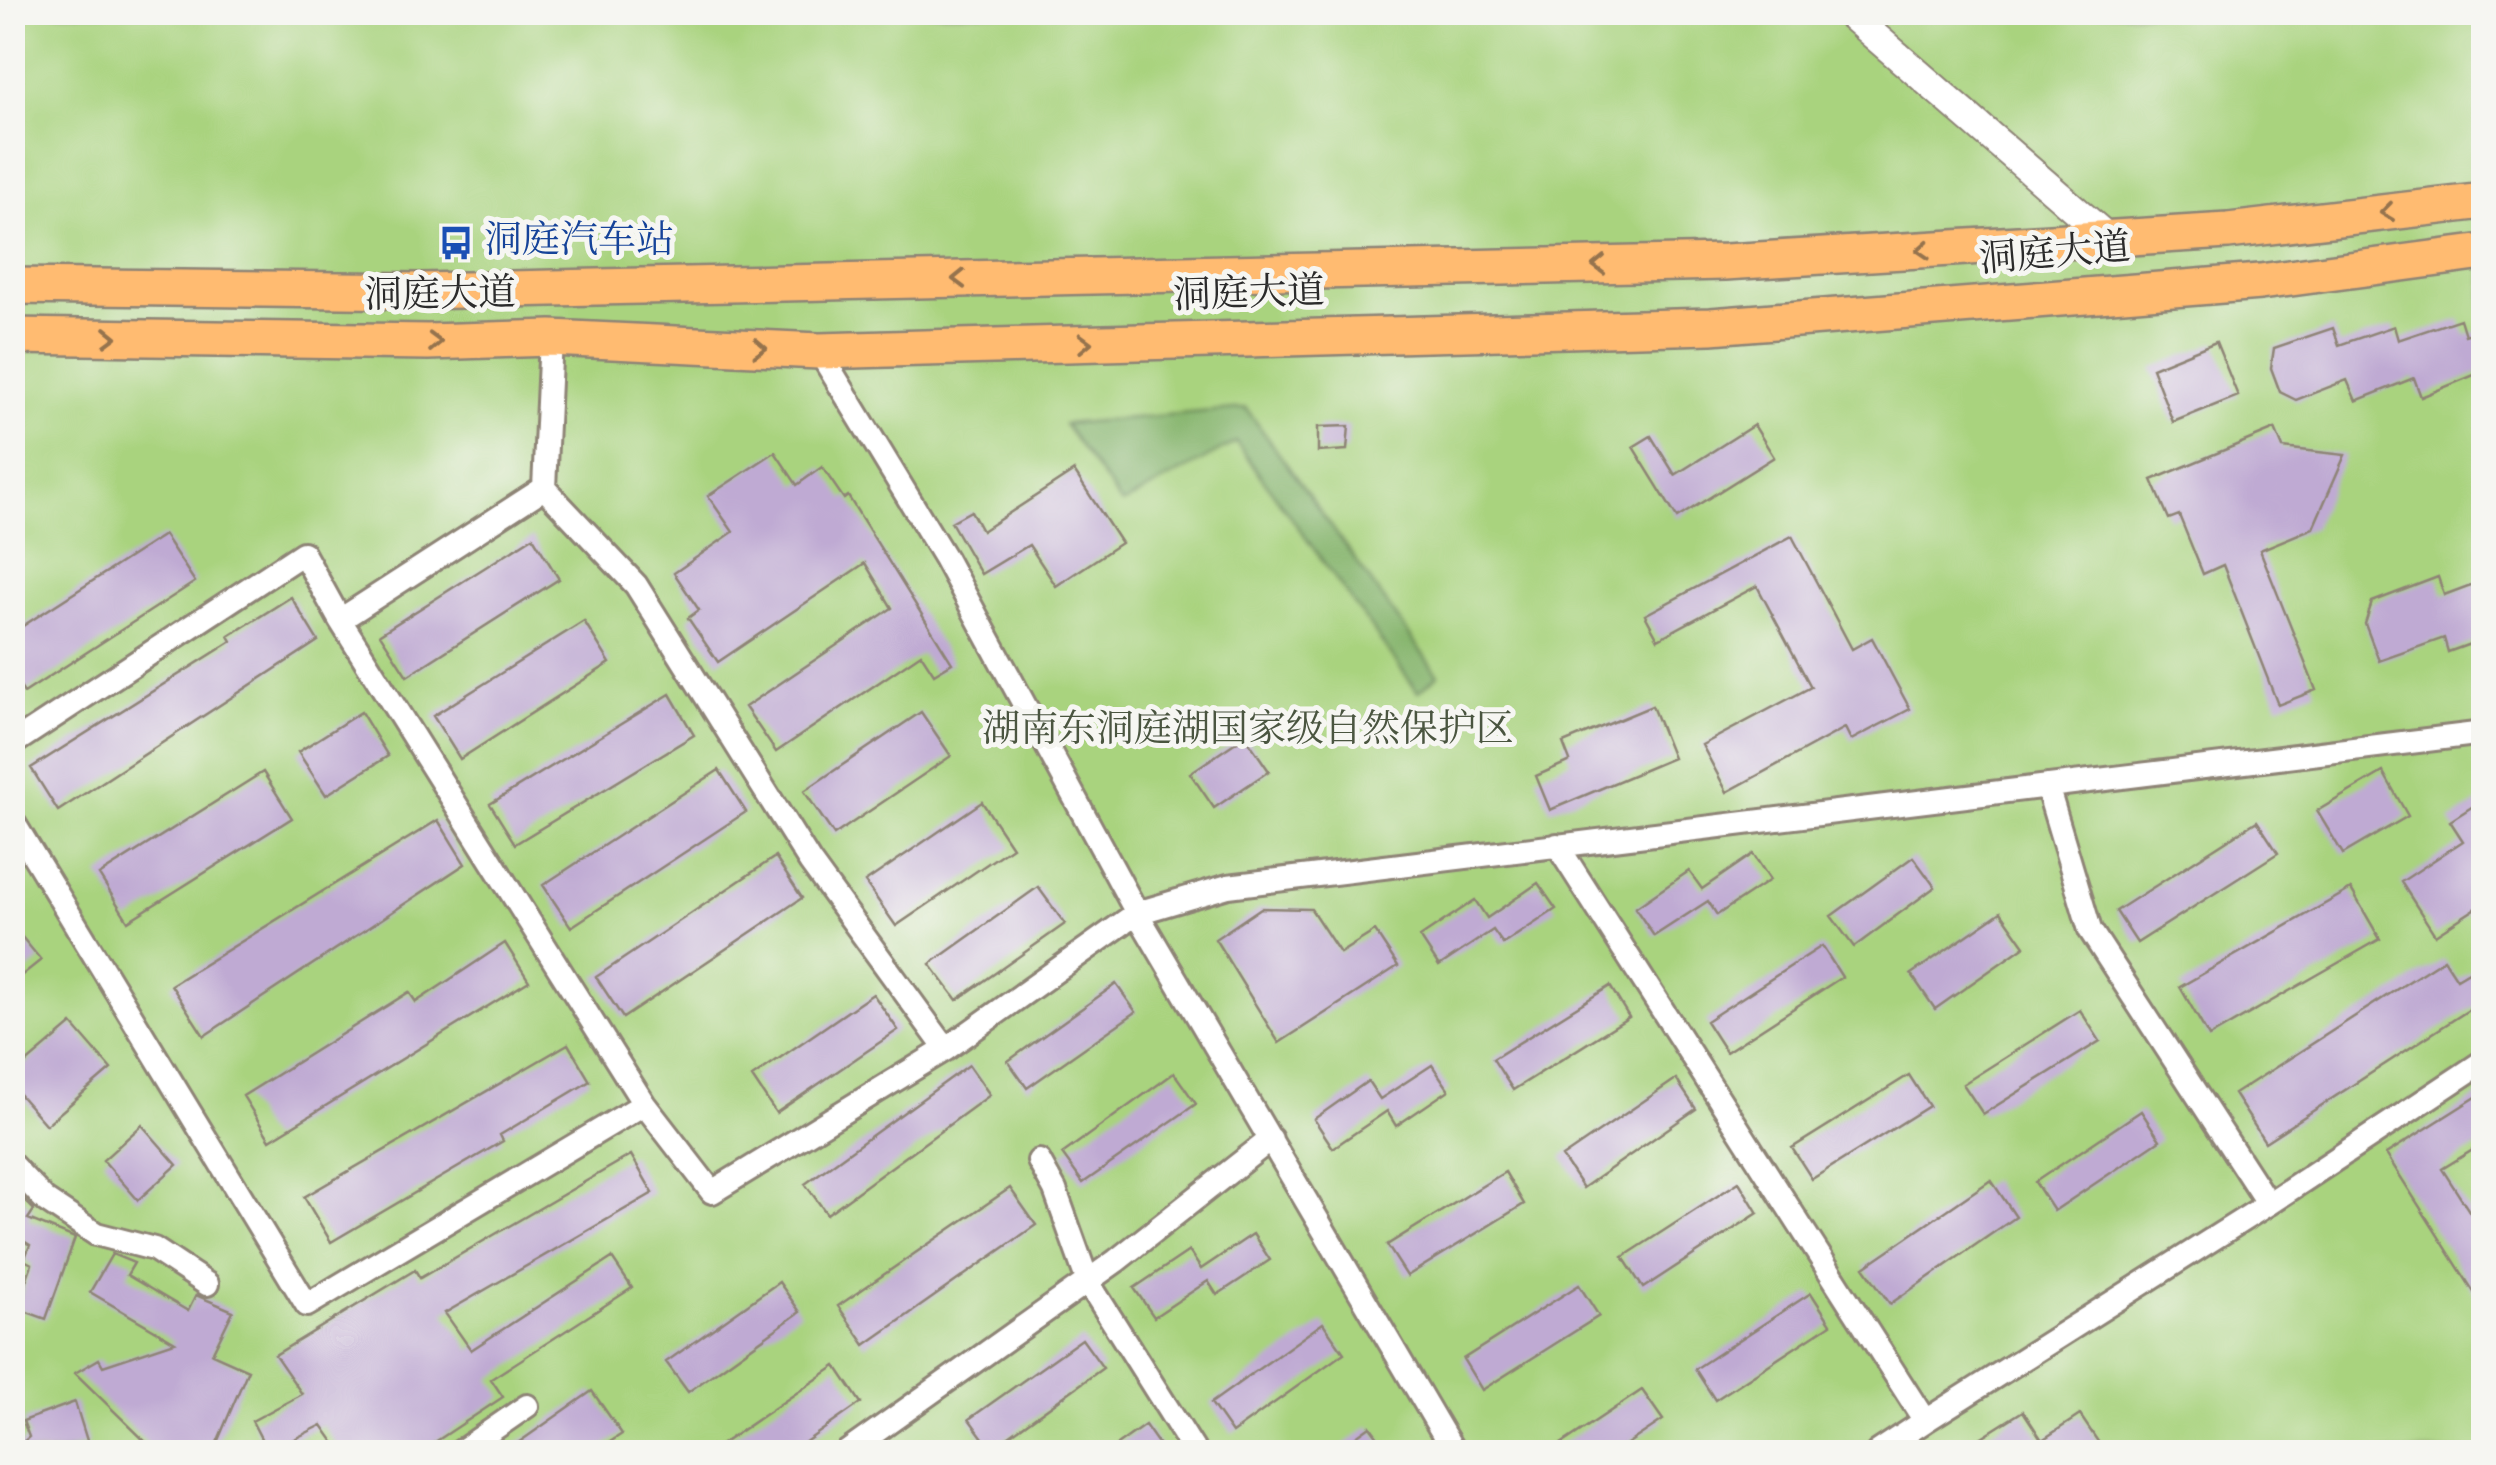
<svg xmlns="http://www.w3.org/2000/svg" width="2496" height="1465" viewBox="0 0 2496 1465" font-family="'Sorts Mill Goudy','Noto Serif SC',serif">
<rect width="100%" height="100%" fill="#f6f6f2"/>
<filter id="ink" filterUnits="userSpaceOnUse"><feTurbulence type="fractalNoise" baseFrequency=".01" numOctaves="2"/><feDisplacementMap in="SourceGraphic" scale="20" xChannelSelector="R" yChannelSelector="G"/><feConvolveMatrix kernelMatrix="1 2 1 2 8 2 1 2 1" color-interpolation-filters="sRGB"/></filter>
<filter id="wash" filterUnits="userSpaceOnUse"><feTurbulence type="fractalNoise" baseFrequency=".0048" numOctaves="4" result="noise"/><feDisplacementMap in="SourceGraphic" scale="40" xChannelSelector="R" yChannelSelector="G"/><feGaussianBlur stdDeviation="2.25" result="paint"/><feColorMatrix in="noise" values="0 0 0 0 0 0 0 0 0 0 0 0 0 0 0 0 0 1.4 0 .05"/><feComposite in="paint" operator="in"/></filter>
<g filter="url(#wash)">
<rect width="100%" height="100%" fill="#f2dec2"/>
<path fill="#a9d37e" stroke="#6a7f54" stroke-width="2.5" d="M 13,13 L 2483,13 L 2483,1452 L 13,1452 Z"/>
<path fill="#86b56d" stroke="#58704c" stroke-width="2.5" d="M 1246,408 L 1438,675 L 1418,692 L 1236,442 L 1122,504 L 1064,424 Z"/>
<g id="blocks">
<path fill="#bfaad3" d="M 2460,319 L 2465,335 L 2484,329 L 2484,371 L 2421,397 L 2414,378 L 2356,401 L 2347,380 L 2296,400 L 2280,392 L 2271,368 L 2274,348 L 2333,328 L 2339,345 L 2394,326 L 2398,340 Z
M 2216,342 L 2238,396 L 2173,422 L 2152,368 Z
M 1754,425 L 1774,457 L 1677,518 L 1633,447 L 1651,436 L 1675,475 Z
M 1349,426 L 1347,450 L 1318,452 L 1318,427 Z
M 2275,429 L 2283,448 L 2345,455 L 2313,528 L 2260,550 L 2316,690 L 2278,705 L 2223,565 L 2203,574 L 2179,515 L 2169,519 L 2152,480 Z
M 775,452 L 797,485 L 822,467 L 844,499 L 848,496 L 952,663 L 934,674 L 921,654 L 776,752 L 745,707 L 892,608 L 865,563 L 718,662 L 688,618 L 699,610 L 674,573 L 733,532 L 708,496 Z
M 1074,471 L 1121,543 L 1056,586 L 1029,545 L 981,574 L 951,522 L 971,511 L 982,531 Z
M 164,535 L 195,582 L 24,693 L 12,675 L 12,633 Z
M 1792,536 L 1852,649 L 1872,638 L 1910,709 L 1851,740 L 1845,728 L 1727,792 L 1702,745 L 1811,687 L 1757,586 L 1658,639 L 1645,615 Z
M 533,537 L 559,579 L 407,676 L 380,634 Z
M 2438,577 L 2444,595 L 2484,580 L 2484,639 L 2448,652 L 2444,638 L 2379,661 L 2365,624 L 2372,602 Z
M 291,597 L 318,641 L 58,811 L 31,768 L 232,641 L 229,636 Z
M 584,621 L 610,663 L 460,759 L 433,716 Z
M 670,694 L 694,735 L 515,844 L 490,804 Z
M 1652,706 L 1673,758 L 1550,810 L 1536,776 L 1570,761 L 1563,743 Z
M 361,712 L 388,756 L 326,795 L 298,752 Z
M 921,712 L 951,756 L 834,835 L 804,791 Z
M 1245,736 L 1269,771 L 1214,808 L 1190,773 Z
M 719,770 L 746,812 L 571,927 L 543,885 Z
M 263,772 L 292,818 L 128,921 L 99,875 Z
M 2383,772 L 2408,816 L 2343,854 L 2317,811 Z
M 2484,799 L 2484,903 L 2435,935 L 2401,882 L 2463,841 L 2450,821 Z
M 982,802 L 1012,847 L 896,926 L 865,882 Z
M 438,820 L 465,864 L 204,1036 L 171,985 Z
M 2257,821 L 2278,853 L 2137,943 L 2116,911 Z
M 1753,854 L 1770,880 L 1717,915 L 1708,901 L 1654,936 L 1635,908 L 1689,871 L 1702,889 Z
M 775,857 L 802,898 L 623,1018 L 596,977 Z
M 1913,857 L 1935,887 L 1854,947 L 1831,916 Z
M 1538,883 L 1556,909 L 1503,944 L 1493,930 L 1439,966 L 1420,937 L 1475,900 L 1487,918 Z
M 1038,887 L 1065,924 L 957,1000 L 930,964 Z
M 2351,889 L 2380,939 L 2209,1037 L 2180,987 Z
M 1261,908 L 1311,909 L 1340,953 L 1375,931 L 1398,966 L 1279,1043 L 1215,939 Z
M 2001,912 L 2025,946 L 1935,1009 L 1911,974 Z
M 12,925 L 41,960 L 12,983 Z
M 505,943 L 529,981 L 270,1140 L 243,1096 L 409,992 L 416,1002 Z
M 1822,946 L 1842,977 L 1726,1052 L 1706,1021 Z
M 2444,959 L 2457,979 L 2484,963 L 2484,1000 L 2265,1142 L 2234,1094 Z
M 1116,984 L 1136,1012 L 1027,1088 L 1008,1061 Z
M 1610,986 L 1629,1017 L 1513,1090 L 1493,1059 Z
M 873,994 L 898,1030 L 776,1113 L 752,1077 Z
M 2080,1010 L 2100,1041 L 1983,1114 L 1963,1084 Z
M 72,1024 L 111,1069 L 46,1125 L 12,1086 L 12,1075 Z
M 568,1044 L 590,1081 L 500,1135 L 503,1141 L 331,1242 L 304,1197 Z
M 969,1065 L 990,1095 L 827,1214 L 805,1184 Z
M 1432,1065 L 1449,1090 L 1396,1126 L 1387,1111 L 1333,1148 L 1314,1119 L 1368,1081 L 1380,1099 Z
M 1174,1073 L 1196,1104 L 1083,1183 L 1062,1154 Z
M 1909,1075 L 1929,1106 L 1812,1179 L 1792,1148 Z
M 1676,1079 L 1696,1109 L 1583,1188 L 1562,1157 Z
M 2484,1092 L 2484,1143 L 2442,1169 L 2484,1234 L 2484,1308 L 2386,1154 Z
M 2141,1111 L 2160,1140 L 2054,1211 L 2035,1182 Z
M 142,1125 L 177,1165 L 138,1200 L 103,1160 Z
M 631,1155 L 653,1193 L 445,1313 L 471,1350 L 612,1258 L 632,1288 L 491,1379 L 503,1397 L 420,1452 L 341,1452 L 322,1425 L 268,1452 L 252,1421 L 302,1394 L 275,1355 L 415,1270 L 420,1278 Z
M 1505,1172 L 1524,1204 L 1407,1276 L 1387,1245 Z
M 1991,1180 L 2016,1217 L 1890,1304 L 1864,1267 Z
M 1739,1182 L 1758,1213 L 1643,1288 L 1623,1257 Z
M 12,1187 L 34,1210 L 28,1219 L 75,1238 L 46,1319 L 16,1308 L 32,1264 L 24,1260 L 30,1245 L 17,1237 L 12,1244 Z
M 1010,1188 L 1036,1225 L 865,1345 L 838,1306 Z
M 1253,1234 L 1270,1260 L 1217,1295 L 1208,1281 L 1154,1317 L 1134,1288 L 1189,1251 L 1201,1269 Z
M 112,1254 L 134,1263 L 127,1275 L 188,1311 L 196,1295 L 233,1311 L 212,1354 L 248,1370 L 213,1452 L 156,1452 L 75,1373 L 99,1359 L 103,1366 L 175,1342 L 90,1292 Z
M 779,1282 L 800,1312 L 688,1392 L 666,1362 Z
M 1579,1285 L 1599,1316 L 1482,1390 L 1463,1359 Z
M 1811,1293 L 1831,1324 L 1715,1400 L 1695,1369 Z
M 1323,1323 L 1344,1353 L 1232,1433 L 1211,1403 Z
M 1082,1339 L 1103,1368 L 991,1449 L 969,1419 Z
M 836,1366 L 861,1403 L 791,1452 L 710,1452 Z
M 1642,1390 L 1663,1420 L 1615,1452 L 1549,1452 Z
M 592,1391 L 622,1434 L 595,1452 L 505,1452 Z
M 75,1402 L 88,1444 L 61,1452 L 12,1452 L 29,1437 L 23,1421 Z
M 2023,1411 L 2042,1440 L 2080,1415 L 2105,1452 L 1958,1452 Z
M 1145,1425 L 1164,1452 L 1107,1452 Z
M 1370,1426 L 1389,1452 L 1334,1452 Z"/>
</g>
</g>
<g filter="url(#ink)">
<use href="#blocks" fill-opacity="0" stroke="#8e8476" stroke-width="2.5"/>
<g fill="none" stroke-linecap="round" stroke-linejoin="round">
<g stroke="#8e8476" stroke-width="28">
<path id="minor" d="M 551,338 L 544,488 L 340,620 L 644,1104 L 712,1192 L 946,1049 L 1137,913 L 1454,1452
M 819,351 L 945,558 L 1137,913 L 1228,886 L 2484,733
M 544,488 L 636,585 L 810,862 L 946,1049
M 12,744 L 303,553 L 340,620
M 2047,786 L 2090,930 L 2268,1204 L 2484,1061
M 12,820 L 307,1305 L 644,1104
M 1557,845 L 1925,1421 L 1878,1452
M 1039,1161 L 1055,1190 L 1088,1282 L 1195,1452
M 12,1165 L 45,1200 L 96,1234 L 154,1249 L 207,1284
M 1925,1421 L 2268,1204
M 460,1452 L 527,1406
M 847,1452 L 1116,1261 L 1271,1139"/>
</g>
<g stroke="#8e8476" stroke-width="32">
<path id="tertiary" d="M 1847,12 L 2108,238"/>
</g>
<g stroke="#8e8476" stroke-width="40">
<path id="primary" d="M 12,286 L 420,291 L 1725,262 L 2228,231 L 2484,201
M 12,336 L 428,342 L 551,338 L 819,351 L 1711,326 L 2260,282 L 2484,252"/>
</g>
<use href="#minor" stroke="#fff" stroke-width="22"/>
<use href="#tertiary" stroke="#fff" stroke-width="28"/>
<use href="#primary" stroke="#ffbb71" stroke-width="35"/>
</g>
<defs><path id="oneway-chevron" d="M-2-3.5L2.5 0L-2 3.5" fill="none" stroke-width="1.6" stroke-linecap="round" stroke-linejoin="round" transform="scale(2.5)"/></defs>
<g stroke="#95734e">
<use href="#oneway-chevron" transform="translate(2387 212) rotate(173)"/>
<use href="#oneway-chevron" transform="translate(1923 250) rotate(176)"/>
<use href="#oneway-chevron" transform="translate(1599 265) rotate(179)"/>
<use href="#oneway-chevron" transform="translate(959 279) rotate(179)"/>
<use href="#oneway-chevron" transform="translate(110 337) rotate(1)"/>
<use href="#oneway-chevron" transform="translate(435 342) rotate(-1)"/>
<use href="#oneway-chevron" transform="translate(1085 343) rotate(-2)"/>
<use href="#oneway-chevron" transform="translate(760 348) rotate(3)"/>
</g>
</g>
<defs>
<g id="bus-bare" transform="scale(2.7)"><path d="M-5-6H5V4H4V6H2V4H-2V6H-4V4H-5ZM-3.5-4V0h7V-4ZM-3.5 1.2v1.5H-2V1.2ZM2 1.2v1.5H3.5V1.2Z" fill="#1a4fb4" stroke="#f6f6f2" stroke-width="2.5" paint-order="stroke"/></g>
</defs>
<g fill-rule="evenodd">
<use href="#bus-bare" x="456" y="243"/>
</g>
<g text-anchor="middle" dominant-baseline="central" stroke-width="10" stroke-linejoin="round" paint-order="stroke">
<g font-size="38" fill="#164399" stroke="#f6f6f2" text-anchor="start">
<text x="484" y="243">洞庭汽车站</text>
</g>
<g font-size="38" fill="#2b2b2b" stroke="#f6f6f2">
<text transform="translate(2055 256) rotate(-5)">洞庭大道</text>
<text transform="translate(1249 296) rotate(-2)">洞庭大道</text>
<text transform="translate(440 297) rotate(-1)">洞庭大道</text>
</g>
<g font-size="38" fill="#4a5540" stroke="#f6f6f2">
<text x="1248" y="732">湖南东洞庭湖国家级自然保护区</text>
</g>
</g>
<rect width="2496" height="1465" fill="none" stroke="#f6f6f2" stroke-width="50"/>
</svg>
